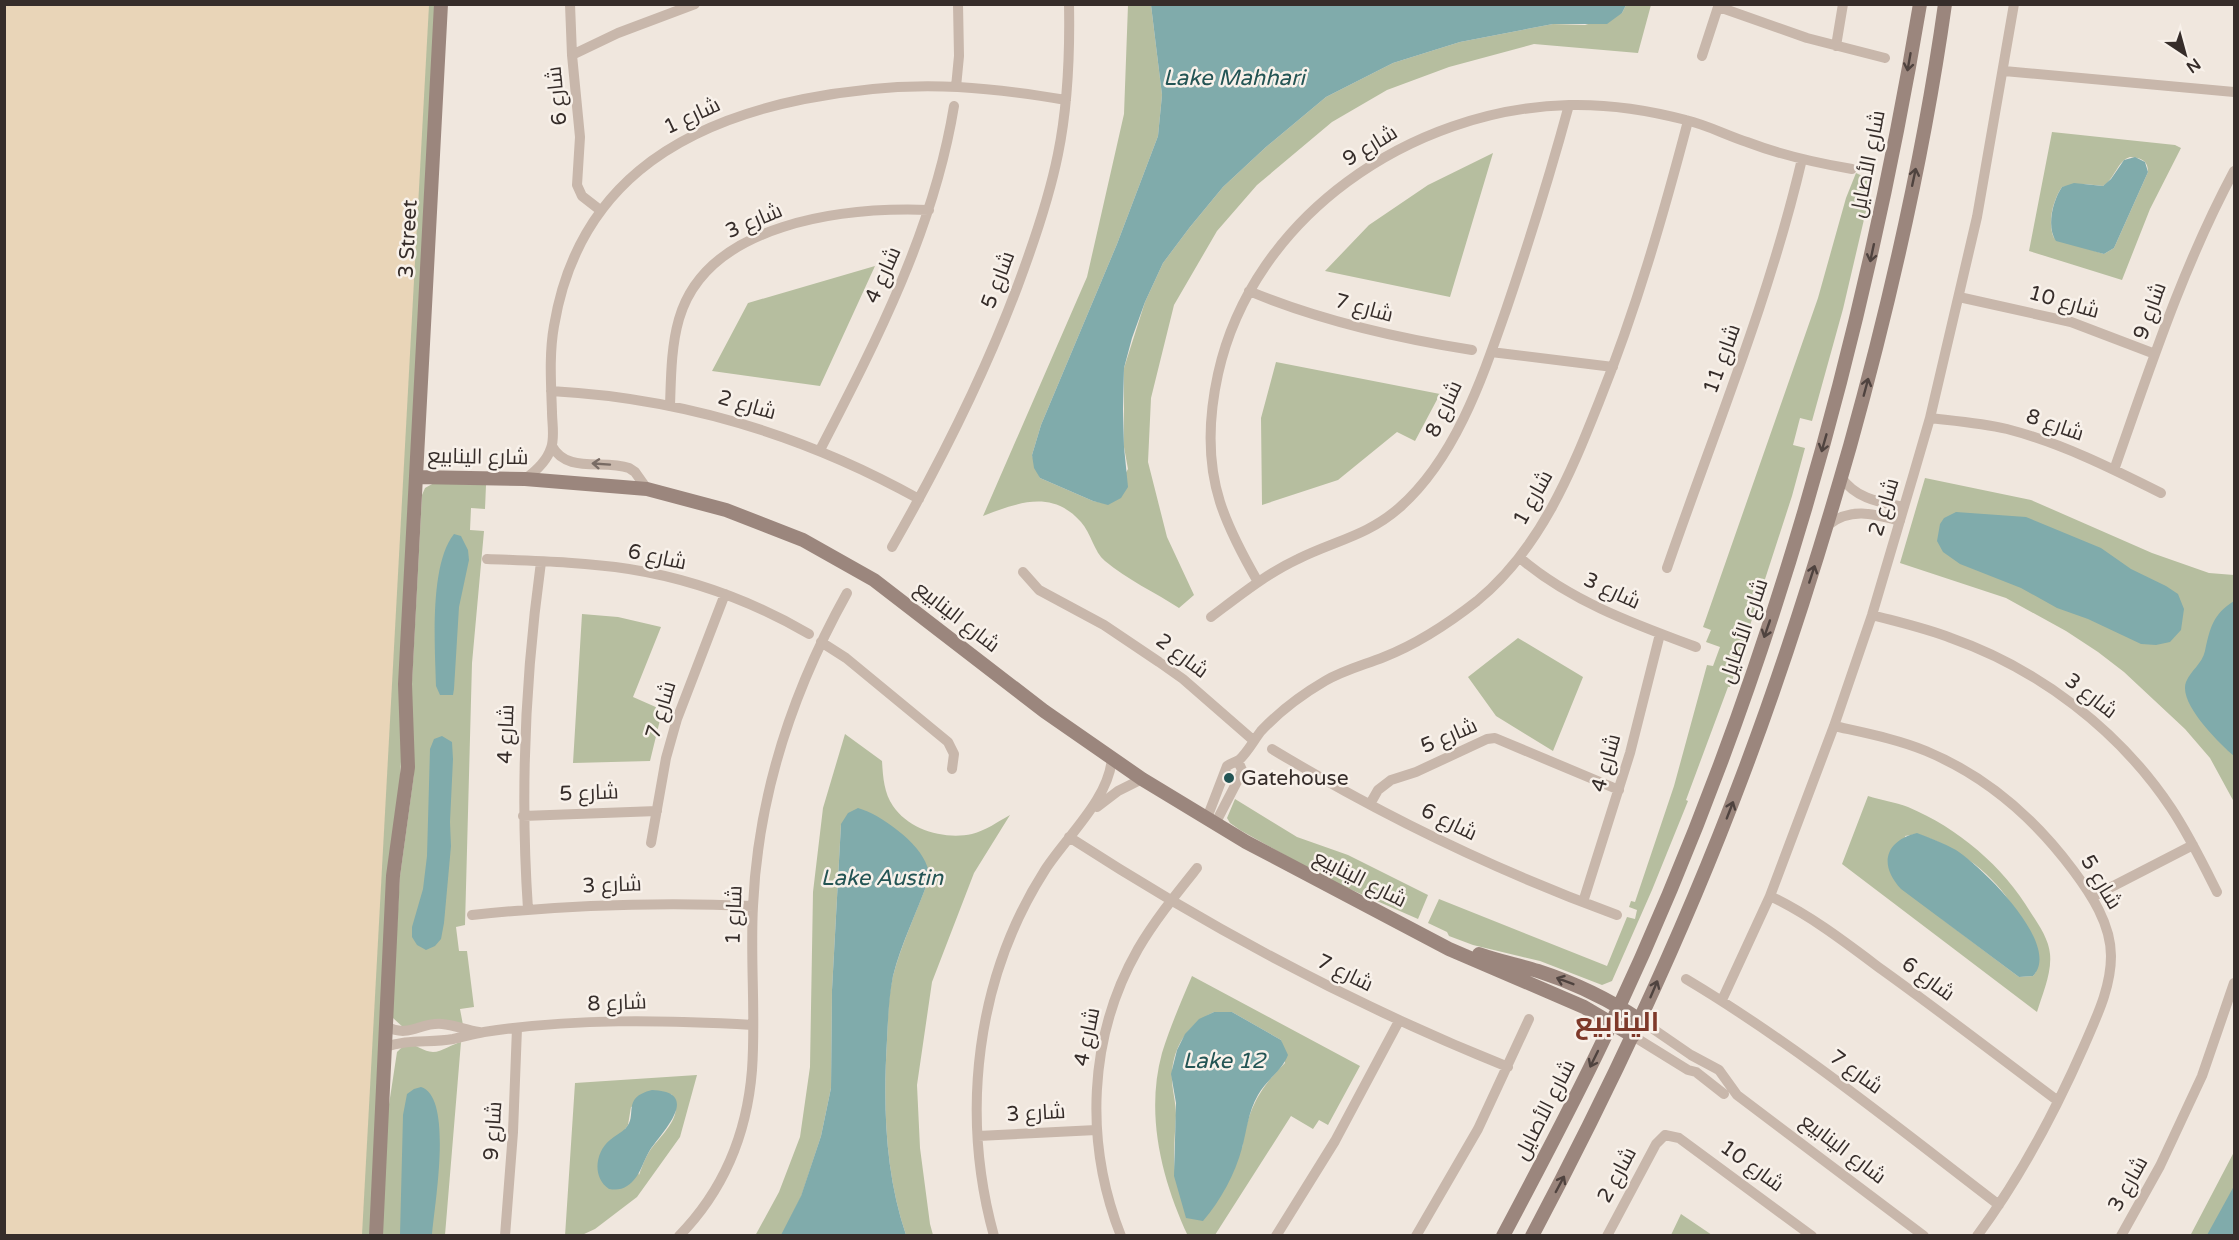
<svg xmlns="http://www.w3.org/2000/svg" width="2239" height="1240" viewBox="0 0 2239 1240" font-family="'Varela Round',Cairo,sans-serif">
<rect width="100%" height="100%" fill="#f0e7de"/>
<path fill="#b6be9f" fill-rule="evenodd" d="M 423,5 L 441,5 L 376,1235 L 361,1236 Z
M 1128,5 L 1151,5 L 1162,95 L 1158,136 L 1117,244 L 1041,425 L 1032,455 L 1040,478 L 1093,501 L 1108,504 L 1128,469 L 1124,447 L 1124,368 L 1145,302 L 1163,263 L 1190,227 L 1223,187 L 1266,147 L 1326,97 L 1393,63 L 1460,42 L 1553,24 L 1585,25 L 1622,13 L 1626,5 L 1651,5 L 1638,53 L 1534,44 L 1449,67 L 1387,90 L 1332,122 L 1257,185 L 1217,231 L 1174,305 L 1151,398 L 1148,462 L 1167,537 L 1194,595 L 1179,608 C 1156,593 1126,579 1105,561 C 1094,552 1091,533 1081,522 C 1052,489 1017,503 983,516 L 1087,277 L 1124,114 Z
M 2052,132 L 2175,145 L 2181,148 L 2150,209 L 2122,280 L 2029,251 ZM 2130,157 C 2141,158 2148,160 2148,172 L 2114,248 L 2104,254 L 2054,238 C 2047,223 2053,200 2062,187 L 2085,184 L 2103,186 C 2115,179 2117,161 2130,157 Z
M 1493,153 L 1450,297 L 1325,271 L 1369,225 L 1428,185 Z
M 1856,173 L 1873,181 L 1843,309 L 1812,421 L 1800,418 L 1793,445 L 1805,448 L 1792,496 L 1730,687 L 1728,687 L 1686,800 L 1688,801 L 1652,890 L 1612,981 L 1602,985 L 1540,961 L 1473,945 L 1449,936 L 1447,932 L 1428,923 L 1439,899 L 1607,966 L 1627,917 L 1635,919 L 1637,910 L 1629,907 L 1631,901 L 1635,902 L 1674,786 L 1707,665 L 1713,666 L 1720,647 L 1706,642 L 1711,630 L 1703,627 L 1818,298 L 1846,198 Z
M 875,266 L 820,386 L 712,371 L 748,303 Z
M 1276,362 L 1440,394 L 1415,441 L 1397,432 L 1338,480 L 1262,505 L 1261,418 Z
M 1925,478 L 2031,500 L 2152,553 L 2209,573 L 2234,575 L 2234,802 L 2210,758 L 2185,729 L 2124,672 L 2098,652 L 2066,631 L 2006,598 L 1900,563 Z
M 434,483 L 486,485 L 485,509 L 471,508 L 470,530 L 484,531 L 472,663 L 465,925 L 456,927 L 459,951 L 467,951 L 474,1007 L 460,1009 L 463,1025 L 405,1029 L 393,1018 L 392,1008 L 400,876 L 414,774 L 411,699 L 422,495 L 425,488 Z
M 582,614 L 618,617 L 661,627 L 633,697 L 658,708 L 655,718 L 660,720 L 650,761 L 573,763 Z
M 1518,638 L 1583,677 L 1553,751 L 1496,716 L 1468,677 Z
M 845,734 L 882,761 C 883,777 884,793 893,806 C 909,830 945,840 972,834 C 985,831 999,821 1010,815 L 974,873 L 932,982 L 917,1085 L 920,1148 L 930,1224 L 933,1235 L 906,1235 C 885,1173 883,1106 887,1040 C 888,1019 888,996 893,976 C 901,945 917,911 928,881 L 841,824 L 832,990 L 831,1088 L 821,1136 L 801,1197 L 783,1233 L 781,1235 L 755,1236 L 779,1192 L 800,1137 L 810,1067 L 813,892 L 823,808 Z
M 1868,796 C 1881,800 1895,802 1908,807 C 1958,828 2003,866 2031,913 C 2039,925 2049,940 2050,954 C 2052,973 2042,995 2037,1012 L 1842,864 ZM 1917,834 C 1953,845 1989,870 2010,902 C 2020,916 2030,955 2036,972 L 2033,976 L 2019,977 L 1942,919 L 1905,836 Z
M 1235,799 L 1297,837 L 1348,855 L 1428,895 L 1418,919 L 1329,880 L 1240,830 L 1230,823 L 1227,818 Z
M 1192,976 L 1360,1066 L 1328,1125 L 1319,1120 L 1313,1129 L 1291,1116 L 1215,1235 L 1188,1236 C 1162,1180 1145,1115 1162,1053 C 1170,1027 1181,1002 1192,976 ZM 1214,1012 L 1232,1012 L 1281,1040 L 1285,1063 C 1258,1090 1248,1110 1242,1148 L 1179,1189 C 1171,1168 1175,1137 1176,1115 C 1176,1101 1171,1087 1172,1073 C 1174,1044 1189,1024 1214,1012 Z
M 461,1042 L 445,1235 L 382,1236 L 386,1124 L 397,1052 C 412,1036 418,1051 433,1052 C 442,1052 452,1044 461,1042 Z
M 697,1075 L 680,1137 L 637,1197 L 595,1229 L 582,1235 L 565,1236 L 575,1083 ZM 671,1094 C 686,1114 663,1133 651,1149 C 646,1156 642,1166 639,1175 L 625,1129 L 628,1125 L 631,1107 Z
M 2234,1152 L 2234,1235 L 2190,1236 Z
M 1681,1214 L 1712,1235 L 1671,1235 Z"/>
<path fill="#e9d5b8" d="M 5,4 L 429,5 L 362,1235 L 5,1235 Z"/>
<path fill="#80abab" d="M 1151,5 L 1626,5 L 1622,13 L 1607,24 L 1553,24 L 1460,42 L 1393,63 L 1326,97 L 1266,147 L 1223,187 L 1190,227 L 1163,263 L 1145,302 L 1132,338 L 1124,368 L 1123,409 L 1124,447 L 1128,487 L 1121,498 L 1108,505 L 1093,501 L 1040,478 L 1034,468 L 1032,455 L 1041,425 L 1117,244 L 1158,136 L 1162,95 Z
M 2135,157 L 2145,162 L 2148,172 L 2114,248 L 2104,254 L 2056,241 C 2046,227 2053,200 2062,187 L 2074,183 L 2103,186 L 2111,179 L 2124,160 Z
M 1956,512 L 2026,517 L 2101,548 L 2131,569 L 2166,586 L 2178,594 L 2184,609 L 2181,630 L 2170,642 L 2156,645 L 2141,644 L 2088,619 L 2057,608 L 2021,588 L 1960,564 L 1943,552 L 1937,541 L 1940,524 L 1944,518 Z
M 454,534 L 461,536 L 468,550 L 469,560 L 459,607 L 454,689 L 453,695 L 440,695 L 436,686 C 435,647 429,565 454,534 Z
M 2234,601 L 2234,756 C 2219,743 2178,703 2186,682 C 2191,670 2202,664 2205,651 C 2210,628 2213,614 2234,601 Z
M 442,736 L 452,742 L 453,759 L 450,822 L 451,846 L 444,923 L 441,939 L 435,946 L 426,950 L 417,945 L 412,937 L 412,927 L 423,889 L 427,856 L 430,749 L 434,739 Z
M 858,808 C 880,814 920,843 927,866 C 929,870 928,877 928,881 C 917,912 901,944 893,976 C 889,996 888,1019 887,1040 C 883,1106 885,1173 906,1235 L 781,1235 L 801,1196 L 821,1136 L 831,1088 L 832,990 L 841,824 L 848,813 Z
M 1917,833 C 1930,838 1943,843 1956,850 C 1981,866 2063,945 2033,976 L 2019,977 L 1901,889 C 1879,866 1884,841 1917,833 Z
M 1214,1012 L 1232,1012 L 1281,1040 L 1288,1055 C 1282,1071 1266,1080 1258,1095 C 1248,1112 1247,1130 1242,1148 C 1235,1174 1221,1200 1203,1221 L 1186,1218 L 1174,1176 L 1176,1103 L 1171,1074 L 1177,1050 L 1185,1034 L 1199,1019 Z
M 421,1087 C 454,1097 434,1207 432,1235 L 400,1235 L 403,1115 L 407,1094 L 414,1089 Z
M 652,1090 C 703,1092 662,1132 650,1150 C 642,1163 640,1178 627,1186 C 621,1190 616,1190 609,1189 C 592,1178 595,1152 610,1140 C 614,1136 621,1133 625,1129 C 639,1115 620,1098 652,1090 Z
M 2234,1186 L 2234,1235 L 2207,1235 Z"/>
<g fill="none" stroke-linecap="round" stroke-linejoin="round">
<path stroke="#c8b7ab" stroke-width="10" d="M 570,4 L 572,55 L 580,137 L 577,185 L 582,196 L 600,210
M 1719,7 L 1807,38 L 1885,58
M 1836,46 L 1843,4
M 572,55 L 618,33 L 695,4
M 1702,56 L 1719,4
M 2004,71 L 2234,92
M 956,87 L 959,56 L 958,4
M 1249,291 C 1321,321 1396,338 1472,350
M 1959,297 L 2071,322 L 2155,354
M 1491,352 L 1613,367
M 551,391 C 683,398 804,435 919,499
M 670,406 C 671,377 671,347 679,319 C 707,222 845,207 929,210
M 1930,418 C 1956,421 1982,423 2007,429 C 2061,443 2111,468 2161,493
M 552,446 C 567,474 603,459 629,468 L 635,472 L 647,489
M 820,450 C 877,340 934,229 954,106
M 2114,470 C 2150,368 2183,266 2234,171
M 1841,477 C 1856,499 1879,502 1904,507
M 525,479 C 536,471 547,461 551,448 C 555,438 552,423 552,412 C 551,383 549,354 554,326 C 577,188 675,125 804,99 C 854,89 906,84 958,87 C 994,89 1030,94 1066,100
M 1828,525 C 1851,507 1874,514 1900,521
M 892,547 C 940,463 984,376 1018,285 C 1034,242 1049,199 1058,154 C 1068,105 1070,55 1069,4
M 1520,558 C 1570,601 1634,624 1696,647
M 487,559 C 534,561 582,562 629,569 C 692,579 754,602 809,634
M 1667,568 C 1714,432 1769,300 1802,159
M 1023,572 L 1039,590 L 1104,625 L 1159,662 L 1183,679 L 1253,740
M 1258,582 C 1243,556 1229,530 1220,502 C 1207,461 1209,415 1218,374 C 1253,216 1411,109 1569,105 C 1608,104 1648,110 1686,120 C 1707,125 1726,135 1747,142 C 1781,155 1816,163 1852,169
M 1872,615 C 1898,622 1925,628 1951,638 C 2039,669 2119,730 2171,808 C 2189,835 2203,864 2217,892
M 1211,617 C 1239,596 1266,574 1298,559 C 1334,541 1367,536 1399,508 C 1455,459 1482,379 1506,310 C 1529,242 1550,175 1569,105
M 821,642 L 846,658 L 948,742 L 954,754 L 952,769
M 1834,726 C 1865,733 1897,739 1926,751 C 1986,776 2035,819 2073,870 C 2091,894 2111,924 2111,956 C 2111,988 2096,1018 2084,1046 C 2055,1112 2020,1178 1977,1236
M 1272,749 C 1381,815 1497,871 1617,915
M 1370,804 L 1378,790 L 1391,780 L 1416,772 L 1487,739 L 1495,738 L 1619,790
M 1097,807 L 1118,791 L 1142,779
M 523,816 L 657,811
M 1207,818 L 1227,766 C 1231,763 1235,762 1239,760 C 1247,753 1254,740 1261,731 C 1280,711 1301,695 1325,681 C 1344,670 1364,665 1384,657 C 1417,644 1449,623 1477,601 C 1540,549 1570,475 1599,402 C 1636,310 1663,216 1688,121
M 1215,824 L 1240,776 L 1242,770 L 1238,761
M 1069,837 C 1208,927 1353,1005 1508,1067
M 651,843 L 666,758 L 677,719 L 725,594
M 1770,896 C 1810,915 1845,942 1881,969 C 1941,1012 1999,1057 2058,1101
M 2092,897 L 2193,845
M 1583,902 L 1630,753 L 1660,634
M 528,909 C 520,792 525,678 541,562
M 472,915 C 566,905 658,902 753,906
M 1686,979 C 1795,1044 1897,1127 1999,1205
M 1722,1000 L 1770,896 L 1834,726 L 1872,615 L 1914,473 L 1930,418 L 1977,217 L 2014,4
M 1640,1020 L 1691,1055 L 1719,1070 L 1737,1095 L 1924,1236
M 387,1027 C 410,1038 420,1022 442,1024 C 454,1025 466,1030 479,1032
M 1633,1036 L 1688,1070 L 1696,1072 L 1724,1094
M 385,1047 C 407,1039 430,1043 453,1039 C 463,1037 473,1034 484,1032 C 572,1018 665,1020 753,1025
M 978,1136 L 1096,1130
M 505,1236 L 513,1132 L 517,1028
M 679,1236 C 724,1190 747,1133 752,1070 C 756,1015 750,960 753,906 C 758,794 793,690 847,593
M 994,1236 C 960,1113 976,978 1045,870 C 1067,836 1109,799 1112,758
M 1121,1236 C 1084,1142 1088,1037 1138,949 C 1155,920 1177,893 1197,868
M 1276,1236 L 1335,1141 L 1399,1021
M 1416,1236 L 1478,1129 L 1529,1019
M 1607,1236 L 1656,1144 L 1665,1135 L 1679,1138 L 1812,1236
M 2121,1236 L 2160,1166 L 2202,1076 L 2234,983"/>
<path stroke="#9b867d" stroke-width="14" d="M 416,477 L 525,479 L 647,489 L 726,510 L 803,540 L 874,580 L 1044,711 L 1142,779 L 1246,842 L 1449,949 L 1584,1007 L 1633,1036
M 1479,954 C 1499,961 1519,965 1538,971 C 1575,983 1608,999 1640,1020
M 376,1236 L 393,876 L 408,767 L 405,684 L 441,4
M 1503,1236 C 1537,1172 1571,1108 1602,1043 C 1759,715 1860,362 1920,4
M 1532,1236 C 1611,1087 1683,934 1742,777 C 1783,669 1818,558 1850,446 C 1890,302 1924,154 1945,4"/>
</g>
<defs><path id="oneway-shaft" d="M-6 0H5M1.5-3L5.5 0L1.5 3" fill="none" stroke-width="1.6" stroke-linecap="round" stroke-linejoin="round" transform="scale(1.5)"/></defs>
<g stroke="#4f433f">
<use href="#oneway-shaft" transform="translate(1909 62) rotate(100)"/>
<use href="#oneway-shaft" transform="translate(1914 177) rotate(-78)"/>
<use href="#oneway-shaft" transform="translate(1872 253) rotate(102)"/>
<use href="#oneway-shaft" transform="translate(1866 387) rotate(-75)"/>
<use href="#oneway-shaft" transform="translate(1824 443) rotate(106)"/>
<use href="#oneway-shaft" transform="translate(1812 574) rotate(-72)"/>
<use href="#oneway-shaft" transform="translate(1767 629) rotate(109)"/>
<use href="#oneway-shaft" transform="translate(1730 810) rotate(-69)"/>
<use href="#oneway-shaft" transform="translate(1565 981) rotate(-159)"/>
<use href="#oneway-shaft" transform="translate(1654 989) rotate(-67)"/>
<use href="#oneway-shaft" transform="translate(1594 1059) rotate(116)"/>
<use href="#oneway-shaft" transform="translate(1560 1184) rotate(-62)"/>
</g>
<use stroke="#786b64" href="#oneway-shaft" transform="translate(601 464) rotate(-176)"/>
<circle fill="#235454" stroke="#f8f1ea" stroke-width="2" cx="1229" cy="778" r="6"/>
<g text-anchor="middle" dominant-baseline="central" stroke-width="5" stroke-linejoin="round" paint-order="stroke">
<g font-size="21" fill="#362d2a" stroke="#f8f1ea">
<text transform="translate(557 96) rotate(-96)">شارع 6</text>
<text transform="translate(692 116) rotate(-25)">شارع 1</text>
<text transform="translate(1370 146) rotate(-31)">شارع 9</text>
<text transform="translate(1868 164) rotate(-79)">شارع الأصايل</text>
<text transform="translate(754 221) rotate(-23)">شارع 3</text>
<text transform="translate(408 239) rotate(-87)">3 Street</text>
<text transform="translate(883 275) rotate(-66)">شارع 4</text>
<text transform="translate(998 280) rotate(-69)">شارع 5</text>
<text transform="translate(2064 302) rotate(16)">شارع 10</text>
<text transform="translate(1364 308) rotate(15)">شارع 7</text>
<text transform="translate(2150 311) rotate(-70)">شارع 9</text>
<text transform="translate(1722 359) rotate(-70)">شارع 11</text>
<text transform="translate(747 405) rotate(16)">شارع 2</text>
<text transform="translate(1444 409) rotate(-65)">شارع 8</text>
<text transform="translate(2055 425) rotate(19)">شارع 8</text>
<text transform="translate(478 457) rotate(1)">شارع الينابيع</text>
<text transform="translate(1533 498) rotate(-61)">شارع 1</text>
<text transform="translate(1884 507) rotate(-73)">شارع 2</text>
<text transform="translate(657 557) rotate(12)">شارع 6</text>
<text transform="translate(1612 591) rotate(25)">شارع 3</text>
<text transform="translate(957 617) rotate(38)">شارع الينابيع</text>
<text transform="translate(1744 631) rotate(-71)">شارع الأصايل</text>
<text transform="translate(1182 656) rotate(37)">شارع 2</text>
<text transform="translate(2091 696) rotate(38)">شارع 3</text>
<text transform="translate(661 710) rotate(-73)">شارع 7</text>
<text transform="translate(506 734) rotate(-88)">شارع 4</text>
<text transform="translate(1449 736) rotate(-23)">شارع 5</text>
<text transform="translate(1606 763) rotate(-74)">شارع 4</text>
<text transform="translate(589 793) rotate(-2)">شارع 5</text>
<text transform="translate(1449 822) rotate(26)">شارع 6</text>
<text transform="translate(1360 879) rotate(27)">شارع الينابيع</text>
<text transform="translate(2101 882) rotate(59)">شارع 5</text>
<text transform="translate(612 885) rotate(-2)">شارع 3</text>
<text transform="translate(734 915) rotate(-88)">شارع 1</text>
<text transform="translate(1345 973) rotate(26)">شارع 7</text>
<text transform="translate(1928 979) rotate(36)">شارع 6</text>
<text transform="translate(617 1003) rotate(-2)">شارع 8</text>
<text transform="translate(1087 1037) rotate(-78)">شارع 4</text>
<text transform="translate(1856 1072) rotate(36)">شارع 7</text>
<text transform="translate(1545 1110) rotate(-63)">شارع الأصايل</text>
<text transform="translate(1036 1113) rotate(-3)">شارع 3</text>
<text transform="translate(493 1131) rotate(-86)">شارع 9</text>
<text transform="translate(1843 1149) rotate(37)">شارع الينابيع</text>
<text transform="translate(1752 1166) rotate(36)">شارع 10</text>
<text transform="translate(1617 1175) rotate(-62)">شارع 2</text>
<text transform="translate(2128 1184) rotate(-61)">شارع 3</text>
</g>
<g font-size="21" fill="#362d2a" stroke="#f8f1ea" text-anchor="start">
<text x="1241" y="778">Gatehouse</text>
</g>
<g font-size="22" font-style="italic" fill="#235454" stroke="#f8f1ea">
<text x="1234" y="78">Lake Mahhari</text>
<text x="882" y="878">Lake Austin</text>
<text x="1224" y="1061">Lake 12</text>
</g>
<g font-size="27" font-weight="bold" fill="#7e392a" stroke="#f8f1ea">
<text x="1617" y="1022">الينابيع</text>
</g>
</g>
<rect width="2239" height="1240" fill="none" stroke="#362d2a" stroke-width="12"/>
<g transform="translate(2185 54) rotate(144)" stroke="#f8f1ea" stroke-width="4.5" paint-order="stroke">
<path d="M0-4.5L10 22L0 15L-10 22Z" fill="#362d2a"/>
<text y="-9" font-size="16" font-weight="bold" text-anchor="middle" fill="#362d2a">N</text>
</g>
</svg>
